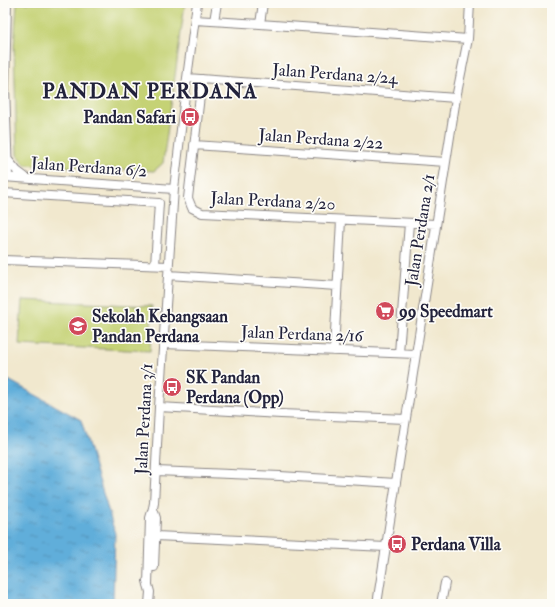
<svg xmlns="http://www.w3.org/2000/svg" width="555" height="607" viewBox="0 0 555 607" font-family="'IM FELL Double Pica',serif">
<defs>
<pattern id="water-ripples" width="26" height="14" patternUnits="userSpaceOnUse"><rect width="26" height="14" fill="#61aeda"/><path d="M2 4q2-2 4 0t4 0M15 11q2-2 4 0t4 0" fill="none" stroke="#508db2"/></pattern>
</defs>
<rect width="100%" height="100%" fill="#fdfcf7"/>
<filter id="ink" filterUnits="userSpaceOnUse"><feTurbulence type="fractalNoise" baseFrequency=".025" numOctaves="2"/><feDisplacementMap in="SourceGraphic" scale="8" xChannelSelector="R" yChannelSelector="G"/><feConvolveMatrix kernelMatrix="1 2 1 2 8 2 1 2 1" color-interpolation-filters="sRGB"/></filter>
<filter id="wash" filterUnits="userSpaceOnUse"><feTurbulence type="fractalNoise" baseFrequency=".012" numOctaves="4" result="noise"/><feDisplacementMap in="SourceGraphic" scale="16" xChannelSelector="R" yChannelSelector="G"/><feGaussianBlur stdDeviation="0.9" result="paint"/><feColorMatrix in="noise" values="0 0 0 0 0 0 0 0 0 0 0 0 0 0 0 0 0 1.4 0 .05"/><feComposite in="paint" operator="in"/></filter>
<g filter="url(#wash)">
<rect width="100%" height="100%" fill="#f1e8ce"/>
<path fill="#c5d274" stroke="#747a58" d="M 17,3 L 185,3 L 163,163 L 154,171 L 25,165 L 17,155 L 14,45 Z
M 22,300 L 152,306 L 150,351 L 19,345 Z"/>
<path fill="url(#water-ripples)" stroke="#42688a" d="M 3,377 L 81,420 L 115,533 L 113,604 L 3,604 Z"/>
</g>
<g filter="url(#ink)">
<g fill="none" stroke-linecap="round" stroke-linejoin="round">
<g stroke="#8a8584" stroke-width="10">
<path id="minor" d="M 7,3 L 5,87 L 8,176
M 195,20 L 260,24 L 468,39
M 214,21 L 217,3
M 260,24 L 263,3
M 187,78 L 456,98
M 202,79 L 188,198 L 192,208 L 202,213 L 436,224
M 194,145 L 446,162
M 8,160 L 17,171 L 25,177
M 3,177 L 174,189
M 3,193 L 159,203 L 155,265
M 3,260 L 169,266
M 168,275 L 337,286
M 164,344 L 416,354
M 334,351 L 341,220
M 399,353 L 409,223
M 159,407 L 281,414 L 406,419
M 156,471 L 280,476 L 396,483
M 153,509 L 156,518 L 154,567
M 156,536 L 386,547
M 147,581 L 150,592 L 149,604
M 148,585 L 150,518 L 153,508 L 154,503 L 159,407 L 174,189 L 187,78 L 197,3
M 377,604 L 456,98 L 468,39 L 470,3
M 441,604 L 445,583"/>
</g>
<use href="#minor" stroke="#fff" stroke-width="8"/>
</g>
</g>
<defs>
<g id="bus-disc" transform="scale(1)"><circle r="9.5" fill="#d1495b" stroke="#fdfcf7"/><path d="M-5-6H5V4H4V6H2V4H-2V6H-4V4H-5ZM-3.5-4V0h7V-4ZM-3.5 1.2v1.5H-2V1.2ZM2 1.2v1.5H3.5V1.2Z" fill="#fff"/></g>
<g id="supermarket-disc" transform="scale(1)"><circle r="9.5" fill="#d1495b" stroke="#fdfcf7"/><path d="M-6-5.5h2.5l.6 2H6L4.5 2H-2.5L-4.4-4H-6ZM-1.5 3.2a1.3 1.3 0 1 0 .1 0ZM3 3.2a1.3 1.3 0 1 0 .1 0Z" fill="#fff"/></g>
<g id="school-disc" transform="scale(1)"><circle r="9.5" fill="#d1495b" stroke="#fdfcf7"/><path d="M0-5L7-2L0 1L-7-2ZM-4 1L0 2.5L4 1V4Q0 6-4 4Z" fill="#fff"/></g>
</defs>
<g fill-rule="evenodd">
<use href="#bus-disc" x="190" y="117"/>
<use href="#supermarket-disc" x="385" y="311"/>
<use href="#school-disc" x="78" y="326"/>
<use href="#bus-disc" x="172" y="387"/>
<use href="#bus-disc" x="397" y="544"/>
</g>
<g text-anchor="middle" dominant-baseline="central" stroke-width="3.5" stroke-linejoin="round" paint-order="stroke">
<g font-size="17" fill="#22223b" stroke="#fdfcf7">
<text transform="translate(335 74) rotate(4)">Jalan Perdana 2/24</text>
<text transform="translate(321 139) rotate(4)">Jalan Perdana 2/22</text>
<text transform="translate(89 167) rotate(4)">Jalan Perdana 6/2</text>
<text transform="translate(273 201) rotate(3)">Jalan Perdana 2/20</text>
<text transform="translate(420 230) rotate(-81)">Jalan Perdana 2/1</text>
<text transform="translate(302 334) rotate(2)">Jalan Perdana 2/16</text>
<text transform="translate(144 419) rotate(-87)">Jalan Perdana 3/1</text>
</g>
<g font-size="17" font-weight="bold" fill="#22223b" stroke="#fdfcf7" text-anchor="start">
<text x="176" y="117" text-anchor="end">Pandan Safari</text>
<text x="399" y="311">99 Speedmart</text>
<text x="92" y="316">Sekolah Kebangsaan<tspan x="92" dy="20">Pandan Perdana</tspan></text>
<text x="186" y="377">SK Pandan<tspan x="186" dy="20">Perdana (Opp)</tspan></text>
<text x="411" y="544">Perdana Villa</text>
</g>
<g font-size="21" font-weight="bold" letter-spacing="1" fill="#22223b" stroke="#fdfcf7">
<text x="150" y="91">PANDAN PERDANA</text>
</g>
</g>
<rect width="555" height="607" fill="none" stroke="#fdfcf7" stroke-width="16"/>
</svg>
